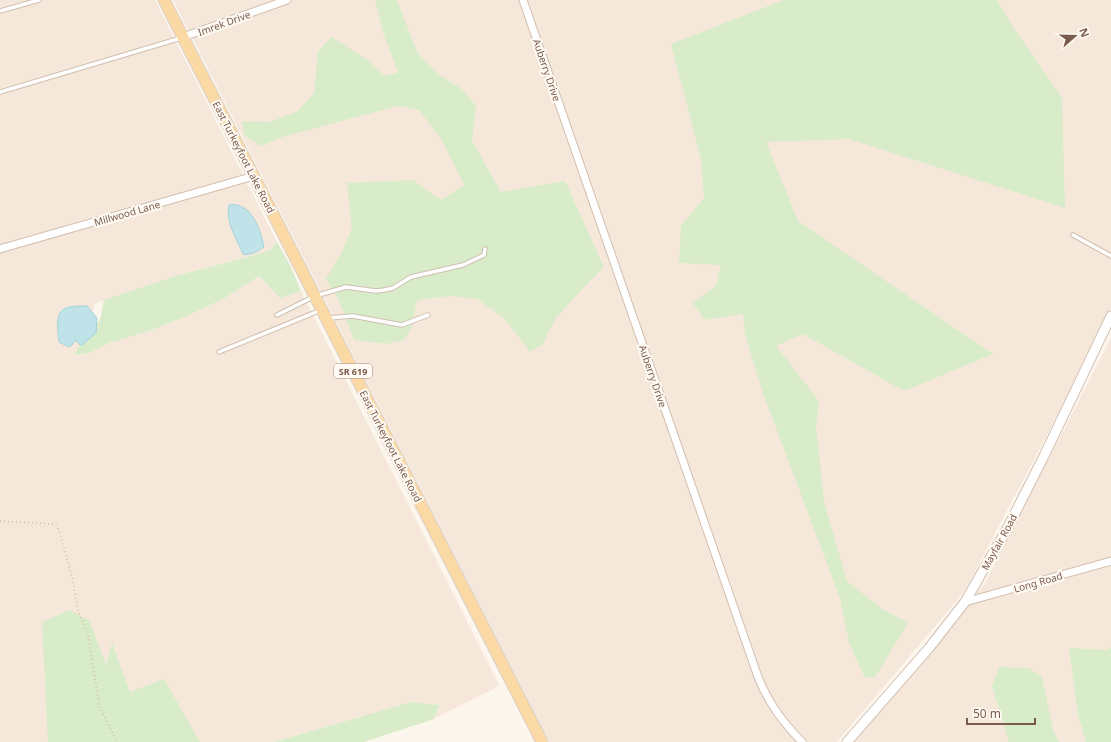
<svg xmlns="http://www.w3.org/2000/svg" width="1111" height="742" viewBox="0 0 1111 742" font-family="'Noto Sans',sans-serif">
<rect width="100%" height="100%" fill="#fdf6ec"/>
<path fill="#f5e8da" d="M 0,0 L 155,0 L 277,242 L 270,250 L 248,257 L 179,275 L 94,304 L 90,352 L 106,344 L 149,331 L 187,316 L 225,298 L 259,276 L 280,298 L 301,291 L 499,685 L 492,690 L 434,719 L 440,705 L 411,702 L 274,742 L 200,742 L 130,693 L 112,644 L 106,665 L 90,621 L 52,742 L 0,742 Z
M 173,0 L 1111,0 L 1111,309 L 1074,384 L 964,592 L 837,742 L 549,742 Z
M 1111,338 L 1111,742 L 854,742 L 985,583 Z"/>
<path fill="#d8ecc9" d="M 375,0 L 397,0 L 417,52 L 438,74 L 463,90 L 476,106 L 472,141 L 501,192 L 565,181 L 604,267 L 584,287 L 556,318 L 542,345 L 530,352 L 504,318 L 477,299 L 450,296 L 417,300 L 412,326 L 404,340 L 386,344 L 354,340 L 339,300 L 326,279 L 342,252 L 352,228 L 347,183 L 413,180 L 441,200 L 464,185 L 441,139 L 419,110 L 398,106 L 282,137 L 261,146 L 244,135 L 242,121 L 270,122 L 298,111 L 314,93 L 318,51 L 332,37 L 367,60 L 385,76 L 398,72 L 385,38 Z
M 784,0 L 997,0 L 1011,24 L 1062,98 L 1065,208 L 849,139 L 766,142 L 798,221 L 993,354 L 904,391 L 803,334 L 776,346 L 819,401 L 816,425 L 824,502 L 847,581 L 882,609 L 908,623 L 875,677 L 865,678 L 849,643 L 840,598 L 763,393 L 745,335 L 743,314 L 704,320 L 693,303 L 716,286 L 721,265 L 679,263 L 681,226 L 704,198 L 701,159 L 671,44 Z
M 277,242 L 290,265 L 301,291 L 280,298 L 259,276 L 225,298 L 187,316 L 149,331 L 106,344 L 90,353 L 74,355 L 80,345 L 100,320 L 104,300 L 179,275 L 248,257 L 270,250 Z
M 70,610 L 90,621 L 106,665 L 112,643 L 130,692 L 164,679 L 200,742 L 48,742 L 42,622 Z
M 1111,646 L 1111,742 L 1086,742 L 1078,715 L 1069,648 L 1109,650 Z
M 999,667 L 1029,668 L 1042,677 L 1053,730 L 1059,742 L 1009,742 L 992,686 Z
M 411,702 L 440,705 L 434,719 L 364,742 L 274,742 Z"/>
<path fill="#bfe3e8" stroke="#a5d3da" d="M 229,205 C 251,201 261,230 264,247 C 259,251 249,256 243,254 C 237,240 225,221 229,205 Z
M 79,306 L 87,306 L 97,318 L 96,333 L 82,345 L 80,345 L 75,340 L 72,345 L 69,347 L 59,342 C 58,332 54,312 66,308 C 70,306 75,307 79,306 Z"/>
<g fill="none" stroke-linecap="round" stroke-linejoin="round">
<g stroke="#d1beb0" stroke-width="5.5">
<path id="service" d="M 0,11 L 39,0
M 0,92 L 181,38
M 1073,235 L 1111,256
M 277,315 L 315,296 L 346,287 L 376,291 L 384,290 L 393,288 L 411,277 L 463,265 L 484,255 L 485,249
M 328,318 L 353,316 L 402,325 L 428,315
M 219,352 L 321,310"/>
</g>
<g stroke="#d1beb0" stroke-width="9">
<path id="minor" d="M 523,0 L 758,677 C 769,704 782,721 802,742
M 183,37 L 287,0
M 0,249 L 254,176
M 965,602 L 1111,561"/>
</g>
<g stroke="#d1beb0" stroke-width="11">
<path id="tertiary" d="M 847,742 L 929,648 L 965,602 L 1008,527 L 1044,456 L 1111,316"/>
</g>
<g stroke="#dad1cd" stroke-width="13">
<path id="primary" d="M 164,0 L 542,742"/>
</g>
<path stroke="#d9b8a5" stroke-width="1.5" stroke-dasharray="1 3" stroke-linecap="butt" d="M 0,521 L 53,524 L 56,525 L 59,530 L 72,577 L 78,611 L 88,633 L 99,705 L 117,742"/>
<use href="#service" stroke="#fff" stroke-width="3.5"/>
<use href="#minor" stroke="#fff" stroke-width="7"/>
<use href="#tertiary" stroke="#fff" stroke-width="9"/>
<use href="#primary" stroke="#fbd9a5" stroke-width="11"/>
</g>
<g text-anchor="middle" dominant-baseline="central" stroke-width="4" stroke-linejoin="round" paint-order="stroke">
<rect fill="#fffaf3" stroke="#a28b7f" stroke-width="1" x="334" y="364" width="38" height="14" rx="3"/>
<g font-size="9" font-weight="bold" fill="#7a5c4d">
<text x="353" y="371">SR 619</text>
</g>
<g font-size="10" fill="#7a5c4d" stroke="#fffaf3">
<text transform="translate(224 23) rotate(-20)">Imrek Drive</text>
<text transform="translate(547 70) rotate(71)">Auberry Drive</text>
<text transform="translate(244 157) rotate(63)">East Turkeyfoot Lake Road</text>
<text transform="translate(127 213) rotate(-16)">Millwood Lane</text>
<text transform="translate(653 376) rotate(71)">Auberry Drive</text>
<text transform="translate(391 446) rotate(63)">East Turkeyfoot Lake Road</text>
<text transform="translate(999 542) rotate(-61)">Mayfair Road</text>
<text transform="translate(1038 582) rotate(-16)">Long Road</text>
</g>
</g>
<g transform="translate(1075 36) rotate(70)" stroke="#fffaf3" stroke-width="3" paint-order="stroke">
<path d="M0-3L7 15L0 10L-7 15Z" fill="#7a5c4d"/>
<text y="-6" font-size="11" font-weight="bold" text-anchor="middle" fill="#7a5c4d">N</text>
</g>
<path d="M967 718v6h68v-6" fill="none" stroke="#7a5c4d" stroke-width="2"/>
<text x="973" y="718" font-size="12" fill="#7a5c4d" stroke="#fffaf3" stroke-width="3" paint-order="stroke">50 m</text>
</svg>
